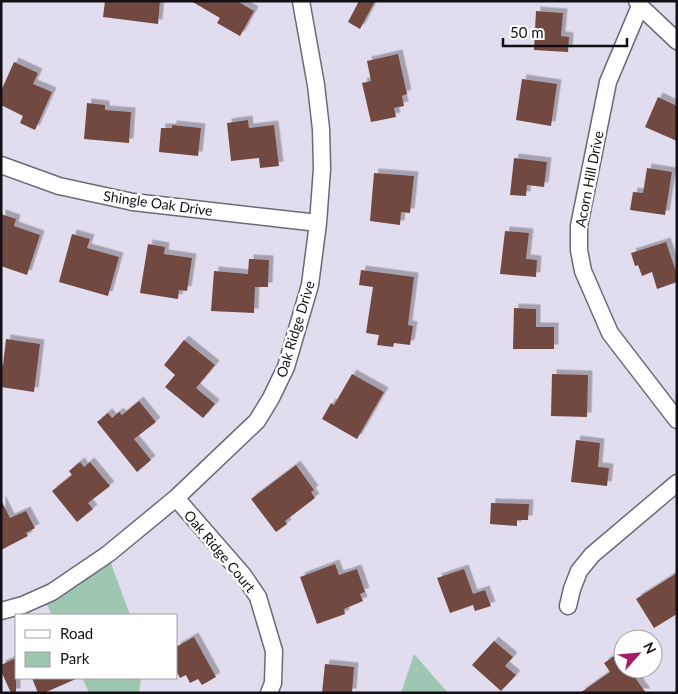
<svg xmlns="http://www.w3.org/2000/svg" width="678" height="694" viewBox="0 0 678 694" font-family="Lato,sans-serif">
<defs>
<filter id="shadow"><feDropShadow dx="4.5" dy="-4.5" stdDeviation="0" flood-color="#0004"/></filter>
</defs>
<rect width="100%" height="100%" fill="#e1dcee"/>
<path fill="#9ec7b2" d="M 109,558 L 130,615 L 52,615 L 44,599 Z
M 414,654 L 448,693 L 401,693 Z
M 82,678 L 141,678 L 139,693 L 89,693 Z"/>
<path fill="#724941" filter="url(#shadow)" d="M 105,1 L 160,1 L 158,24 L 103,17 Z
M 191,1 L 237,1 L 254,11 L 240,36 L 217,23 L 220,18 Z
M 359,1 L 375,1 L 360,29 L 348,22 Z
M 536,11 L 563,13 L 561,36 L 569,37 L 568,52 L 534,50 Z
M 398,54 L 407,94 L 402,96 L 404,106 L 394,108 L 396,117 L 371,122 L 362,83 L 371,81 L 367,61 Z
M 14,62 L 38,73 L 33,84 L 52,92 L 35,130 L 20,123 L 23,116 L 1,105 L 1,91 Z
M 522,79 L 557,84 L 551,126 L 516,120 Z
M 658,97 L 677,106 L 677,141 L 645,127 Z
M 87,103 L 105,105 L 105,110 L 131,112 L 129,143 L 84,139 Z
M 248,120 L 249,128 L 274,125 L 279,166 L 260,168 L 259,158 L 231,161 L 227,123 Z
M 172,125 L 201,128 L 198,156 L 159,152 L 161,128 L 172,128 Z
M 514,158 L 547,162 L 544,187 L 527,185 L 526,196 L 510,195 Z
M 647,168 L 672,172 L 665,215 L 630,210 L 633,192 L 643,193 Z
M 374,173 L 414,176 L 410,213 L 401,212 L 400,225 L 370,221 Z
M 1,214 L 16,219 L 14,226 L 40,235 L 27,275 L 1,266 Z
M 505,231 L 529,233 L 526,259 L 537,260 L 536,277 L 500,274 Z
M 72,234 L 90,239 L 87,248 L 119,257 L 108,296 L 59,282 Z
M 666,242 L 677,274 L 677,282 L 657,289 L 652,272 L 642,276 L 638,265 L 635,266 L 631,253 Z
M 148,244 L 165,247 L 164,254 L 192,258 L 187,291 L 179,290 L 178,299 L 140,293 Z
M 249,259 L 269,260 L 268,287 L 255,287 L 254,313 L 211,311 L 214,271 L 248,274 Z
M 361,270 L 414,277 L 408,325 L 413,326 L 410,345 L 394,343 L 393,347 L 377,345 L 379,335 L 366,333 L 373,287 L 359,285 Z
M 514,308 L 536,309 L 536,327 L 554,327 L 554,349 L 513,349 Z
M 6,339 L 40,344 L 34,392 L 1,387 L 1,365 L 3,365 Z
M 184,340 L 215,365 L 196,388 L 215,404 L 203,418 L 165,387 L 175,375 L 164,365 Z
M 352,374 L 384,392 L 357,439 L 322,419 L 331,403 L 334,405 Z
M 552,374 L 588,375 L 587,417 L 551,416 Z
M 139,401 L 156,422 L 134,439 L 151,460 L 137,472 L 97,422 L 108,413 L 112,418 L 119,412 L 122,415 Z
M 576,440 L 600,443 L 598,467 L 609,468 L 607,486 L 571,482 Z
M 80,462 L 84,467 L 90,462 L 110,486 L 88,503 L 93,509 L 77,522 L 52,491 L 72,475 L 69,471 Z
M 296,465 L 314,490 L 311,492 L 315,498 L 285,521 L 287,524 L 276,532 L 251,499 Z
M 1,500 L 10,518 L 26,511 L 35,528 L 26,533 L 28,536 L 1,550 Z
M 491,503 L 529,504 L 528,520 L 517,520 L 517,526 L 490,524 Z
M 335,564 L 339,575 L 357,569 L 365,592 L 360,594 L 363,601 L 344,609 L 345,614 L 317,624 L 300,577 Z
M 464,569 L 473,594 L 485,590 L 491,606 L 475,611 L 473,605 L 450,613 L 437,578 Z
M 677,573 L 677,614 L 654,628 L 636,599 Z
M 194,637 L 216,677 L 202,685 L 198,679 L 190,683 L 186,675 L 180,678 L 176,670 L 176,647 Z
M 494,641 L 513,657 L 505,666 L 516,675 L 501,691 L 472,665 Z
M 623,650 L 623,669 L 629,669 L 646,693 L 580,693 L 610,672 L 604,663 Z
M 16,658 L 16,693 L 11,693 L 1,671 L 1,665 Z
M 325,664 L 354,667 L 352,693 L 322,693 Z
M 32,678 L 78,678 L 44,693 L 38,693 Z"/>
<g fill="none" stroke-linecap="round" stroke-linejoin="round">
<g stroke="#6d6979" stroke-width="19">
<path id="street" d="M 637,1 L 640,6 L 677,41
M 640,6 L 608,82 L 579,226 L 579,250 L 583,271 L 610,333 L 677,420
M 1,165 L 59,186 L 133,202 L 318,223
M 176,498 L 243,575 L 258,597 L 274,651 L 273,683 L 269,693
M 568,606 L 572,589 L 579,571 L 592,555 L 677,483
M 1,611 L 23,605 L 52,592 L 108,554 L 176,498 L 257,421 L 271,398 L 286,367 L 310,285 L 318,223 L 322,169 L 321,129 L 316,85 L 301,1"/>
</g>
<use href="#street" stroke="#fff" stroke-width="16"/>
</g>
<g text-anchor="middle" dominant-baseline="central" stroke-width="5" stroke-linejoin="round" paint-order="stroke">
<g font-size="14" fill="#121016" stroke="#fff">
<text transform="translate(589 179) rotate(-79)">Acorn Hill Drive</text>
<text transform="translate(158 203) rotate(8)">Shingle Oak Drive</text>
<text transform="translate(295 329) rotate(-73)">Oak Ridge Drive</text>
<text transform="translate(220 551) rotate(50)">Oak Ridge Court</text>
</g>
</g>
<rect width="678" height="694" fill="none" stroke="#121016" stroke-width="5"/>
<rect x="15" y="614" width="162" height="65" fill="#ffffff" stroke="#a09fa2"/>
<rect x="25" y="630" width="25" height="8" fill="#ffffff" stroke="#a09fa2"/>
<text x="60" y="639" font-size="15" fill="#121016">Road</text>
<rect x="25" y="652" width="25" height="15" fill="#9ec7b2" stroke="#a09fa2"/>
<text x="60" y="664" font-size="15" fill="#121016">Park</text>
<g transform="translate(638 654) rotate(63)"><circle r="24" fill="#ffffff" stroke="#a09fa2"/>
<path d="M0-4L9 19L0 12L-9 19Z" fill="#a51e68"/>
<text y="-8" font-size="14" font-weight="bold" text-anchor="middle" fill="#121016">N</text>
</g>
<path d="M503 38v8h124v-8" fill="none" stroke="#121016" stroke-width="2.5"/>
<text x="510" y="38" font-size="15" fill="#121016" stroke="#ffffff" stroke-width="4" paint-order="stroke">50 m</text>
</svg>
